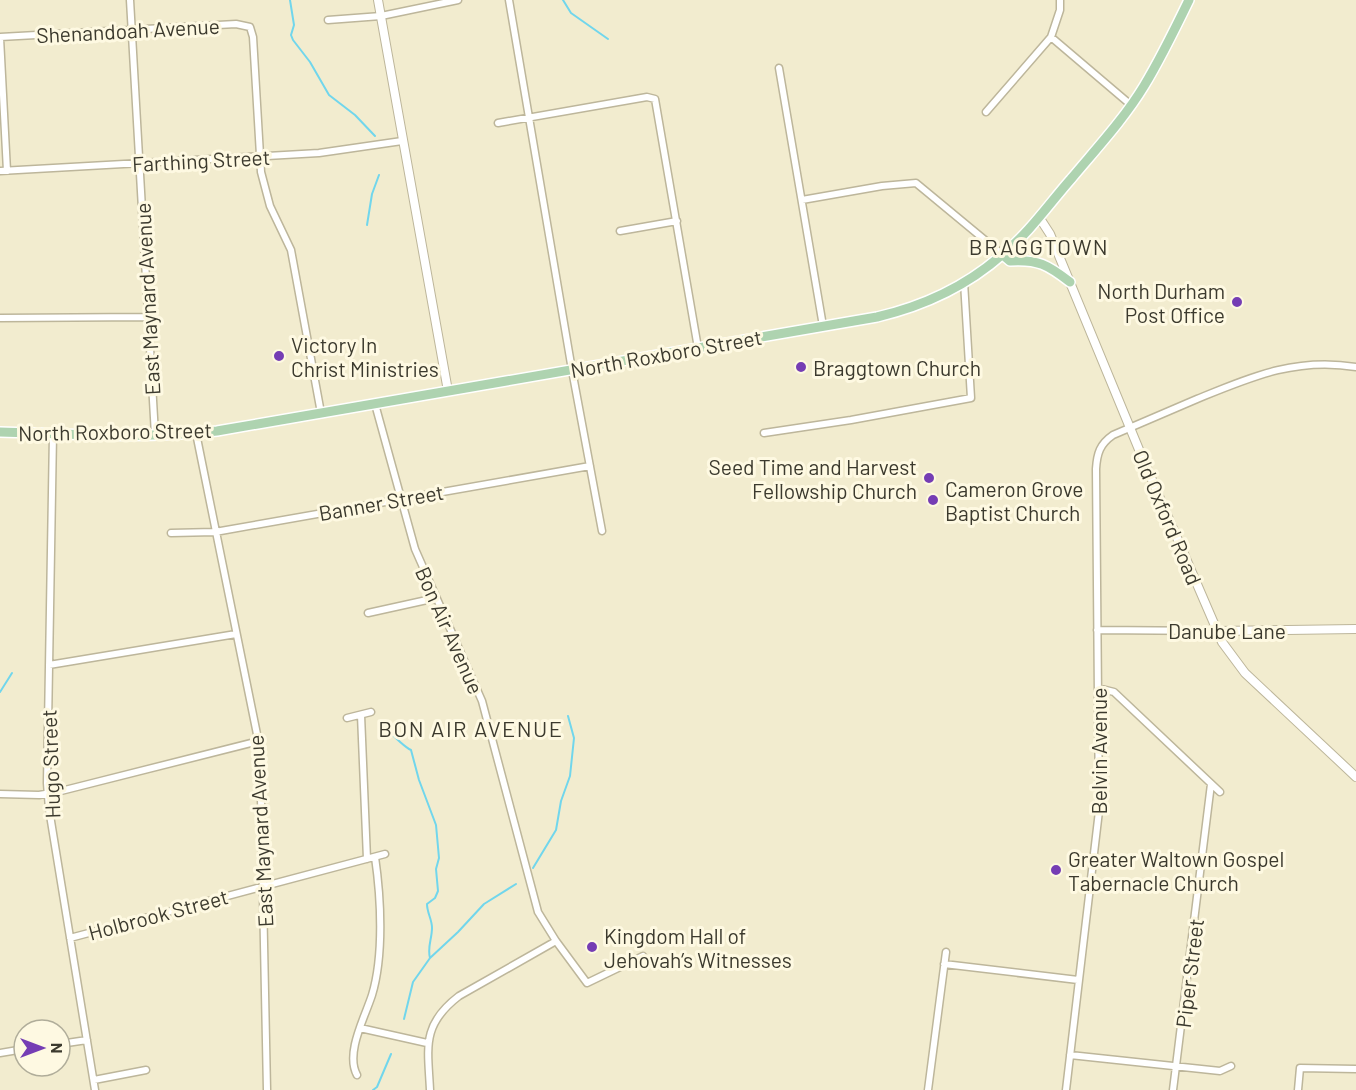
<svg xmlns="http://www.w3.org/2000/svg" width="1356" height="1090" viewBox="0 0 1356 1090" font-family="Barlow,sans-serif">
<rect width="100%" height="100%" fill="#f2eccf"/>
<g fill="none" stroke-linecap="round" stroke-linejoin="round">
<path stroke="#71d6ec" stroke-width="2" d="M 290,0 L 294,25 L 291,35 L 293,40 L 310,62 L 329,95 L 355,115 L 375,136
M 563,0 L 571,13 L 608,39
M 367,225 L 372,194 L 379,175
M 0,692 L 12,673
M 379,721 C 387,729 402,746 411,750 L 419,780 L 436,825 L 439,858 L 436,869 L 438,891 L 435,898 L 427,904 C 427,913 432,919 432,928 C 432,939 427,947 430,958
M 533,868 L 556,830 L 561,801 L 570,776 L 574,738 L 568,716
M 404,1019 L 413,982 L 430,958 L 458,932 L 484,904 L 516,884
M 373,1090 L 377,1087 L 391,1054"/>
<g stroke="#bdb69b" stroke-width="9">
<path id="minor" d="M 130,0 L 155,435
M 509,0 L 572,370 L 602,531
M 328,20 L 381,16 L 458,0
M 0,37 L 236,24 L 250,27 L 253,37 L 261,172 L 270,206 L 291,250 L 321,413
M 1051,37 L 1131,105
M 0,38 L 7,171
M 779,68 L 823,326
M 986,112 L 1051,37 L 1060,10 L 1060,0
M 498,123 L 647,97 L 655,99 L 698,348
M 0,171 L 319,153 L 402,141
M 802,200 L 882,186 L 916,183 L 1003,255
M 620,231 L 677,221
M 0,318 L 148,317
M 375,404 L 415,549 L 482,701 L 538,912 L 556,941 L 587,983 L 643,956
M 196,433 L 260,749 L 267,1090
M 764,433 L 851,420 L 971,398 L 964,282
M 53,434 L 47,783 L 49,809 L 95,1090
M 171,533 L 215,532 L 590,466
M 368,613 L 436,598
M 1097,630 L 1217,631
M 49,665 L 236,634
M 1098,688 L 1114,692 L 1220,792
M 361,715 L 367,859
M 347,718 L 371,712
M 0,794 L 39,795 L 57,792 L 259,741
M 70,938 L 385,854
M 944,964 L 1078,980
M 360,1028 L 427,1043
M 60,1044 L 87,1040
M 0,1053 L 24,1049
M 1070,1055 L 1220,1071 L 1231,1066
M 357,1075 C 345,1053 365,1017 372,995 C 384,955 381,898 375,857
M 94,1080 L 146,1070
M 430,1090 C 428,1048 421,1025 459,996 L 556,941
M 928,1090 L 946,952
M 1066,1090 L 1099,811 L 1096,469 C 1097,453 1100,444 1113,435 C 1141,423 1169,411 1197,399 C 1251,377 1296,357 1356,367
M 1173,1090 L 1211,784
M 1298,1090 L 1300,1068 L 1356,1069"/>
</g>
<g stroke="#bdb69b" stroke-width="10">
<path id="tertiary" d="M 378,0 L 448,391
M 1039,217 L 1050,234 L 1140,452 L 1222,642 L 1245,673 L 1356,777
M 1217,631 L 1356,629"/>
</g>
<g stroke="#fff" stroke-width="12">
<path id="primary" d="M 1003,255 L 1010,261 C 1038,259 1048,265 1070,282
M 0,432 C 72,434 145,439 217,431 L 877,317 C 924,306 967,286 1003,254 C 1029,233 1049,204 1071,179 C 1096,149 1124,119 1144,86 C 1161,58 1175,29 1189,0"/>
</g>
<use href="#minor" stroke="#fff" stroke-width="6"/>
<use href="#tertiary" stroke="#fff" stroke-width="8"/>
<use href="#primary" stroke="#aed3b0" stroke-width="9"/>
</g>
<g fill="#753db4" stroke="#fef9e2" stroke-width="2">
<circle cx="1237" cy="302" r="6"/>
<circle cx="279" cy="356" r="6"/>
<circle cx="801" cy="367" r="6"/>
<circle cx="929" cy="478" r="6"/>
<circle cx="933" cy="500" r="6"/>
<circle cx="1056" cy="870" r="6"/>
<circle cx="592" cy="947" r="6"/>
</g>
<g text-anchor="middle" dominant-baseline="central" stroke-width="6" stroke-linejoin="round" paint-order="stroke">
<g font-size="21" fill="#3c3a2e" stroke="#fef9e2">
<text transform="translate(128 30) rotate(-3)">Shenandoah Avenue</text>
<text transform="translate(201 160) rotate(-3)">Farthing Street</text>
<text transform="translate(147 299) rotate(-93)">East Maynard Avenue</text>
<text transform="translate(666 353) rotate(-10)">North Roxboro Street</text>
<text transform="translate(115 431) rotate(-1)">North Roxboro Street</text>
<text transform="translate(381 502) rotate(-10)">Banner Street</text>
<text transform="translate(1168 517) rotate(67)">Old Oxford Road</text>
<text transform="translate(450 630) rotate(66)">Bon Air Avenue</text>
<text x="1227" y="630">Danube Lane</text>
<text transform="translate(1098 751) rotate(-90)">Belvin Avenue</text>
<text transform="translate(50 764) rotate(-92)">Hugo Street</text>
<text transform="translate(260 831) rotate(-93)">East Maynard Avenue</text>
<text transform="translate(158 914) rotate(-15)">Holbrook Street</text>
<text transform="translate(1189 973) rotate(-83)">Piper Street</text>
</g>
<g font-size="21" fill="#3c3a2e" stroke="#fef9e2" text-anchor="start">
<text x="1225" y="290" text-anchor="end">North Durham<tspan x="1225" dy="24">Post Office</tspan></text>
<text x="291" y="344">Victory In<tspan x="291" dy="24">Christ Ministries</tspan></text>
<text x="813" y="367">Braggtown Church</text>
<text x="917" y="466" text-anchor="end">Seed Time and Harvest<tspan x="917" dy="24">Fellowship Church</tspan></text>
<text x="945" y="488">Cameron Grove<tspan x="945" dy="24">Baptist Church</tspan></text>
<text x="1068" y="858">Greater Waltown Gospel<tspan x="1068" dy="24">Tabernacle Church</tspan></text>
<text x="604" y="935">Kingdom Hall of<tspan x="604" dy="24">Jehovah’s Witnesses</tspan></text>
</g>
<g font-size="22" letter-spacing="1.5" fill="#3c3a2e" stroke="#fef9e2">
<text x="1039" y="246">BRAGGTOWN</text>
<text x="471" y="728">BON AIR AVENUE</text>
</g>
</g>
<g transform="translate(42 1048) rotate(90)"><circle r="28" fill="#fef9e2" stroke="#b0ad9a" stroke-width="1.5"/>
<path d="M0-4.5L10 22L0 15L-10 22Z" fill="#753db4"/>
<text y="-9" font-size="16" font-weight="bold" text-anchor="middle" fill="#3c3a2e">N</text>
</g>
</svg>
